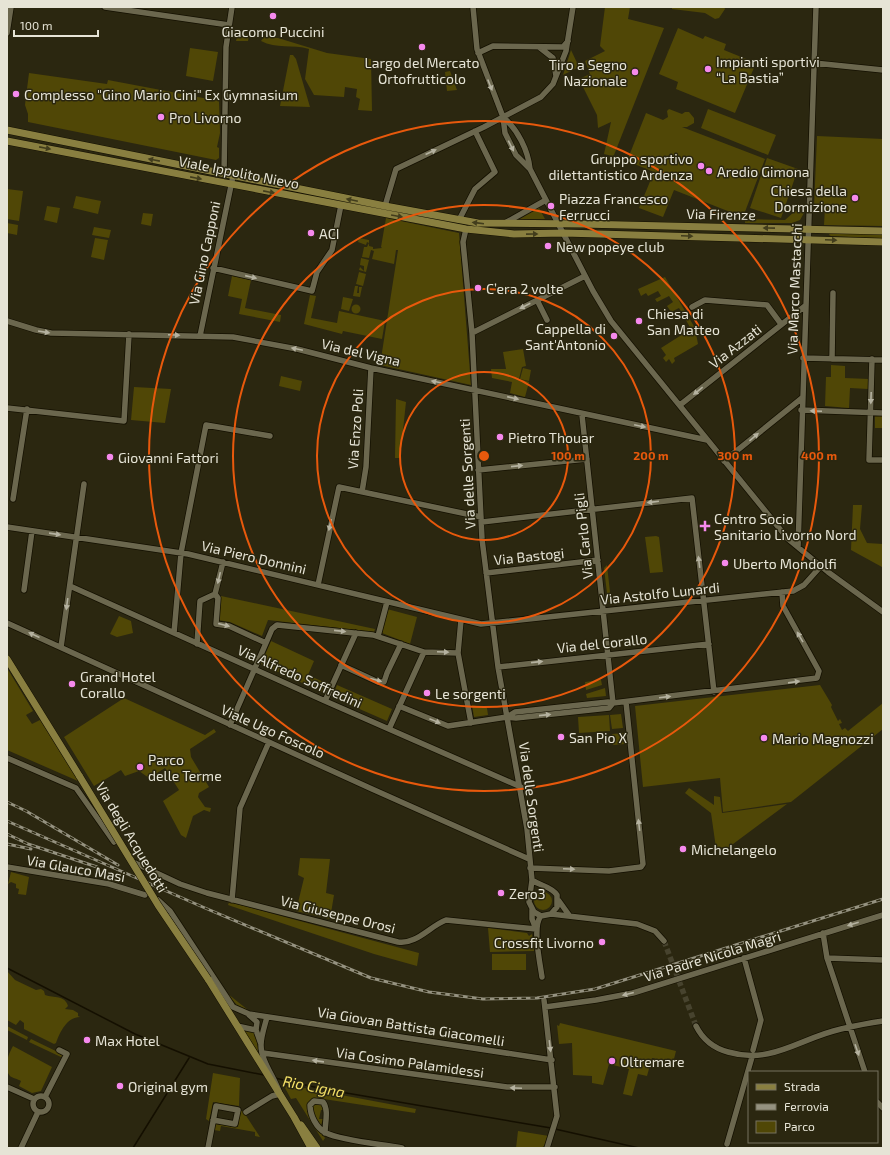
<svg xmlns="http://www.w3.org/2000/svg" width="890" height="1155" viewBox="0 0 890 1155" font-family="'Exo 2',sans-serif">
<rect width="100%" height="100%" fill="#2b2710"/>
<path fill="#504706" d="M 605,7 L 630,7 L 628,19 L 664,28 L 614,155 L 612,156 L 604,154 L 611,122 L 598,128 L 597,115 L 579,79 L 590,74 L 585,61 L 605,51 L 600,46 Z
M 672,7 L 724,7 L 725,9 L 719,18 L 715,19 L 705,13 L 672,9 Z
M 678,28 L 703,39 L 705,36 L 726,44 L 724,50 L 756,63 L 735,113 L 676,89 L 678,82 L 659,74 Z
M 238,33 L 249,35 L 248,41 L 236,41 Z
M 264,37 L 278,38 L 327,53 L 371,59 L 372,111 L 358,110 L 360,99 L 356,97 L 357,89 L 345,87 L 344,97 L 314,95 L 305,79 L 309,49 C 293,44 276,49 261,41 Z
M 190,48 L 218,52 L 213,81 L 186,76 Z
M 571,50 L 579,67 L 563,75 Z
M 290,55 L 293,55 L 296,59 L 310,107 L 280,106 Z
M 450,71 L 457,90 L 447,91 L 445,72 Z
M 29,73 L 107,84 L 108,80 L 219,101 L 220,133 L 217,147 L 219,148 L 219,158 L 216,160 L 28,122 L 28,114 L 25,105 Z
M 669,109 L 682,114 L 685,112 L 689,112 L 694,118 L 694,123 L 687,127 L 682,127 L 765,159 L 743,217 L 674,190 L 663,217 L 639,208 L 654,172 L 627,161 L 646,113 L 663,120 L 668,117 L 667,111 Z
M 708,109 L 776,135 L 768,155 L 701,128 Z
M 817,136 L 883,139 L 883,226 L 824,225 L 825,207 L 814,207 Z
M 767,158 L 798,169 L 781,218 L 750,208 Z
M 7,189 L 23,191 L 19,221 L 7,219 Z
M 76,196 L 101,201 L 98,214 L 73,208 Z
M 47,206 L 60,208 L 57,223 L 44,220 Z
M 539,208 L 545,219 L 520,219 Z
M 795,211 L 804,213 L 800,220 L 792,223 L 745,223 L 745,219 L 785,220 Z
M 143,213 L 153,214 L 151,226 L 141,224 Z
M 386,218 L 459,233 L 471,385 L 380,365 L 398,250 L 396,250 L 394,264 L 372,259 L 374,251 L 371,250 L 369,258 L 362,257 L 364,247 L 367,247 L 369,243 L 367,242 L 366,245 L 358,242 L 359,238 L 369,240 L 369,246 L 373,247 L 373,249 L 382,248 L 381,247 Z
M 7,223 L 18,225 L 17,235 L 7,233 Z
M 94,227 L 111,230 L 109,238 L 92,235 Z
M 830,233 L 883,234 L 883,238 L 831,236 L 829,235 Z
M 95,238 L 108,240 L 104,260 L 91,257 Z
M 361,258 L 369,260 L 366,272 L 359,270 L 360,267 L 364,271 L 364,266 L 360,265 Z
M 359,272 L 366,274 L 363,286 L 356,284 Z
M 232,276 L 251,280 L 245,308 L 281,315 L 280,322 L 239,314 L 242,299 L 228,296 Z
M 665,277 L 695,328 L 698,344 L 674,358 L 675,361 L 672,364 L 669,359 L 666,362 L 663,358 L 666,355 L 661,348 L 691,329 L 679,308 L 671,312 L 667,306 L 673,302 L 669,296 L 657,302 L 655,299 L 661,296 L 658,291 L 648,296 L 646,293 L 641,296 L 638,289 Z
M 355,286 L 358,286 L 357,293 L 359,293 L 359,287 L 362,287 L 360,297 L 353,296 Z
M 310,295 L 316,296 L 311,318 L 337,323 L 339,311 L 385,321 L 382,339 L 343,331 L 342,334 L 304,324 Z
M 343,297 L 353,299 L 349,311 L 341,309 Z
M351.5 309a4.5 4.5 0 1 1 9 0a4.5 4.5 0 1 1-9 0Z
M 523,349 L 526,366 L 522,367 L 519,379 L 529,382 L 525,397 L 510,393 L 512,382 L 492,378 L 491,369 L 506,369 L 503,352 Z
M 831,365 L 845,366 L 845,378 L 869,379 L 868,389 L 850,388 L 849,408 L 825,406 L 826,377 L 831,377 Z
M 523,368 L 531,370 L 529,381 L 520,379 Z
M 281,376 L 302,381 L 300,391 L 279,386 Z
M 134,387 L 171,389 L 165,423 L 131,420 Z
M 396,399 L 406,402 L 400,458 L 395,458 Z
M 875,416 L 883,416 L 883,428 L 875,428 Z
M 853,505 L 862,505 L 860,529 L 867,543 L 883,544 L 882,567 L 851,550 Z
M 656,536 L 659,537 L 663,572 L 650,573 L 645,537 Z
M 607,565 L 611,601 L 608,602 L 604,568 Z
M 221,596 L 375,629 L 374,632 L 268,620 L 262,636 L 230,622 L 218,620 Z
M 387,609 L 417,617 L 410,644 L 382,633 Z
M 119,616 L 131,621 L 133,633 L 117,637 L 110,634 Z
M 271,641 L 314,661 L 308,675 L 328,684 L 324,693 L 261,664 Z
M 7,668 L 33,711 L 26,715 L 32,724 L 40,720 L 78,781 L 7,750 Z
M 601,680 L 602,685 L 586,690 L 585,682 Z
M 337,685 L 392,709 L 387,721 L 332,697 Z
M 820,685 L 832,705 L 831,707 L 838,721 L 840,719 L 842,723 L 839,724 L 842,730 L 845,728 L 848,731 L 883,703 L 883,729 L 791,802 L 723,812 L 720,778 L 643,787 L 635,706 Z
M 605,688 L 606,696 L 587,698 L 586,694 Z
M 124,698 L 205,735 L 214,729 L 216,732 L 190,749 L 191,757 L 209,787 L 199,793 L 198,797 L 205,807 L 211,808 L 210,812 L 204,810 L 193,816 L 186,838 L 181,835 L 163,801 L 179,790 L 165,768 L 149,778 L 139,771 L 125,776 L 121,770 L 94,786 L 64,737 Z
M 472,705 L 487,708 L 488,715 L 474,717 Z
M 621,714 L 623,728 L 612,729 L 610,715 Z
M 609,715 L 610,731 L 579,733 L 578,717 Z
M 624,733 L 625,744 L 613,745 L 612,734 Z
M 689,788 L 714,805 L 714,796 L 720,797 L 722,813 L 787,804 L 729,847 L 716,848 L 711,813 L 685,793 Z
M 300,858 L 330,859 L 326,893 L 334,895 L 330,919 L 296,911 L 304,878 L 298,875 Z
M 11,872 L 29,877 L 26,895 L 18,894 L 19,889 L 16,888 L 16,884 L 11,882 L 8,884 Z
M534 901a9 9 0 1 1 18 0a9 9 0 1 1-18 0Z
M 229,902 L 419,953 L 417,966 L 374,954 L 228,905 Z
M 488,928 L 527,933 L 529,936 L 532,934 L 534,951 L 490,952 Z
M 492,954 L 526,954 L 526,970 L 492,970 Z
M 7,971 L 15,980 L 36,990 L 41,989 L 44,991 L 45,995 C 54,998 65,995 68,1006 L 65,1009 L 73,1010 L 78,1013 L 78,1016 L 80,1017 C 67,1017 60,1032 56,1043 L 54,1044 L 24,1029 L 24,1023 L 20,1020 L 16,1025 L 7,1020 Z
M 228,994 L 248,1010 C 238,1007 233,1002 228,994 Z
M 560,1023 L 676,1051 L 673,1063 L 652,1058 L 647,1076 L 638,1074 L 632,1096 L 623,1094 L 629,1069 L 609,1064 L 603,1085 L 592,1083 L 592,1076 L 573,1075 L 572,1043 L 559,1044 L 557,1025 L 559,1026 Z
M 7,1026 L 28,1037 L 27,1040 L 7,1030 Z
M 243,1029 L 255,1031 L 259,1053 Z
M 31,1039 L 62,1054 L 62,1056 L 61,1057 L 29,1042 Z
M 13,1046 L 52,1067 L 41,1091 L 32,1093 L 19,1086 L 21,1081 C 18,1079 12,1078 10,1076 C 3,1068 8,1055 13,1046 Z
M 213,1073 L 240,1078 L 239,1106 L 213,1102 L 209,1121 L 206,1119 Z
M 288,1085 L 416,1109 L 415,1113 L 317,1098 L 310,1102 L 307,1111 L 325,1138 L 323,1141 L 296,1098 L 291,1099 L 285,1088 Z
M 318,1103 L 323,1105 L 323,1110 L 321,1110 L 319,1119 L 323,1119 L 321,1125 L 312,1113 L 312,1106 Z
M 240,1111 L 243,1111 L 260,1137 L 255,1136 L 255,1132 L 221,1126 L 220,1131 L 214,1130 L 215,1124 L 238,1127 Z
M 518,1131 L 549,1136 L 546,1145 L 541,1148 L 516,1148 Z"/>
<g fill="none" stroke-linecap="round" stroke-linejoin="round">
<path stroke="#140f00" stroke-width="1.5" d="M 7,968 L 135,1034 L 208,1064 L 264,1075
M 275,1078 L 323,1089 L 551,1128
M 555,1129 L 639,1148
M 133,1148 L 189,1058"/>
<path stroke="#47432e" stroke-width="5.5" stroke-dasharray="5.5 3" stroke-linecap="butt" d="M 664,941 L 696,1026"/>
<g stroke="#141000" stroke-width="7">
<path id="minor" d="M 105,7 L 229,25
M 473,7 L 477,49 L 503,117 L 505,133 L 516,155 L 530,169 L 593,291 L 611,321 L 788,539 L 828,572 L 883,612
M 7,33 L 11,7
M 539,47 L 553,58 L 556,76
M 478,53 L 493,46 L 563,47 L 568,41
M 814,63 L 883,70
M 503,117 C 518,130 528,150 530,169
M 224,174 L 226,47 L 232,7
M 385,206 L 396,169 L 484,127 L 541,97 L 553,84 L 566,51 L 573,7
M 459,220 L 475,189 L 495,172 L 475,131
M 505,223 L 546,200
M 466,229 L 463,242 L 472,333 L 482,539 L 498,667 L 527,829 L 532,880 L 529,902 L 534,912 L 541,916 L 551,914 L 557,907 L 557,895 C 551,886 540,886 532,880
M 213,268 L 312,291 L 317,272 L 332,250 L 341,205
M 537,300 L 547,320
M 692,307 L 705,300 L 767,305 L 781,324
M 7,321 L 36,330 L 51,333 L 233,337 L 297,349 L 371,368 L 707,440
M 472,333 L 585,276
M 200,336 L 233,176
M 803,358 L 883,360
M 832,359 L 833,293
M 872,359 L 869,460 L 883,460
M 680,405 L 805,306
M 7,408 L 124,421 L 129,334
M 801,410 L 883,413
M 582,415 L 613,703 L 817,678 L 819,671 L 783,606 L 782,592
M 724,461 L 802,398
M 478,470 L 587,459
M 362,492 L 366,467 L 371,368
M 13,499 L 27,409
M 482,522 L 692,498 L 714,692
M 7,527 L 188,554 L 481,624 L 793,591 L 804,585 L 821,566
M 798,547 L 816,7
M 486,573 L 598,560
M 318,585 L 339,487 L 481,517
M 70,586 L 325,701 L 521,787
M 24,590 L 32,531
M 215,594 L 218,598 L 216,624 L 229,626 L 266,643 L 272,629 L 277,625 L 373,635 L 424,652 L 458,653
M 215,594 L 223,562
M 461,620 L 458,653 L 471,723
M 7,623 L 372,789 L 529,859
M 174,633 L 181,553 L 206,425 L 270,436
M 378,636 L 387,602
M 197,644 L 200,601 L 215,594
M 61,647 L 84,484
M 341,665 L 378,682 L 384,682 L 387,673 L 401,644
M 498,667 L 709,644
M 325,701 L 356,633
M 399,706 L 448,726 L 507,717 L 516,718 L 609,708 L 613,703 L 608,702 L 515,712 L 507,717
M 230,725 L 266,643
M 389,729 L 424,652
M 7,758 L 76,788 L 114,842
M 135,863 L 180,884 L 207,893 L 398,942 C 416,945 430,926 446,920 L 536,929
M 7,867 L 109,884 L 145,895
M 530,868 L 609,871 L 641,867 L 643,864 L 626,702
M 158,900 L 170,911 L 233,1007 L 249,1014 L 552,1060
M 232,900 L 240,808 L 269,742
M 559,901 L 569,915
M 532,910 L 532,919 L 536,929
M 551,914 L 637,924 L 655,931 L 664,941
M 541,916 C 532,926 540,963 542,977
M 823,933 L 827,958 L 865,1072
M 744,958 L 761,1020 L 753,1050
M 827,958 L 883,960
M 544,1000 L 557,1116 L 547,1148
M 545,1007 L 596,1000 L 633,993 L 883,915
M 249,1015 L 257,1022 L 256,1030 L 261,1044
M 237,1026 L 256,1030
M 696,1026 C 703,1040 713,1048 728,1052 C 772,1065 800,1038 841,1029 C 854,1026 869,1023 883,1021
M 263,1053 L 507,1087 L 555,1087
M 7,1087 L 34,1099
M33 1104a8 8 0 1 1 16 0a8 8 0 1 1-16 0Z
M 45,1097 L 67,1054 L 59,1050
M 877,1102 L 883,1108
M 246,1112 L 272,1096 L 280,1094 C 275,1078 261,1061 261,1045 C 261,1036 265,1025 267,1017
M 325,1133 C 325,1123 329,1110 323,1102 L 314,1101 L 310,1105 C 310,1115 316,1128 326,1133 C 343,1141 381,1144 402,1148
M 727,1144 L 752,1057
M 21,1148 L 38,1112
M 208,1148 L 216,1106 L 238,1110 L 235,1124 L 213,1120"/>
</g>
<g stroke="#141000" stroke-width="8">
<path id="major" d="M 7,130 L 385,206 L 478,223 L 581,224 L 883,231
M 7,141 L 466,229 L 514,234 L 564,233 L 883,242
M 7,659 L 80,777
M 208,979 L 294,1117 L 311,1148
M 301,1125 L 317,1148"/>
</g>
<use href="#minor" stroke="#6b674e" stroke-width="5.5"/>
<use href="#major" stroke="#897f40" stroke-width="7"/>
<g stroke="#959280" stroke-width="3">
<path id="rail" d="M 7,802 L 26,811 L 118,865
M 7,821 L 205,908 L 371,978 L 429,992 L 483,999 L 537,998 L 595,989 L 883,899
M 7,834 L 28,844 L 97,867
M 7,844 L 31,849"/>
</g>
<use href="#rail" stroke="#2b2710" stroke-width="1.5" stroke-dasharray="4.5" stroke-linecap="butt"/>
<g stroke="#141000" stroke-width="8" stroke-linecap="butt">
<path id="major-bridge" d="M 80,777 L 158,905 L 208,979"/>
</g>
<use href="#major-bridge" stroke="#897f40" stroke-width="7"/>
</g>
<defs><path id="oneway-solid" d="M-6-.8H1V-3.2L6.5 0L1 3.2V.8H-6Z"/></defs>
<g fill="#b5b2a0">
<use href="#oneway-solid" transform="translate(490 85) rotate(68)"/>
<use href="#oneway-solid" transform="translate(511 146) rotate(63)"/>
<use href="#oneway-solid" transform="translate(431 152) rotate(-25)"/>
<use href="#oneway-solid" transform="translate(251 277) rotate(13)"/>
<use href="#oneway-solid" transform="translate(525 306) rotate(153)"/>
<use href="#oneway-solid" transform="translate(44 332) rotate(9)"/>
<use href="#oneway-solid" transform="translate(174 335) rotate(2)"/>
<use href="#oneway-solid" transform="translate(297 349) rotate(-168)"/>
<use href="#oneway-solid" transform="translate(437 382) rotate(-168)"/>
<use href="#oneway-solid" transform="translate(698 391) rotate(141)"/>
<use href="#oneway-solid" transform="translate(513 398) rotate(13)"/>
<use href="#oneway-solid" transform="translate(871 398) rotate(92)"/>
<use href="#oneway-solid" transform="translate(816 411) rotate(-178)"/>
<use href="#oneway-solid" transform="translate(640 426) rotate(12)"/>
<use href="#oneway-solid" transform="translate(754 437) rotate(-40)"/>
<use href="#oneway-solid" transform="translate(517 466) rotate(-6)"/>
<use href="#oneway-solid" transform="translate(653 502) rotate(173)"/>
<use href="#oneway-solid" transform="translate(330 525) rotate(102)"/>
<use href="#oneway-solid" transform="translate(55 534) rotate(8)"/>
<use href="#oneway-solid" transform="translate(699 562) rotate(-97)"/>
<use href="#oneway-solid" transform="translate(219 578) rotate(103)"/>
<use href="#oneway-solid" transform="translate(67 604) rotate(98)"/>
<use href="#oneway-solid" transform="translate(224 625) rotate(14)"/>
<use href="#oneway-solid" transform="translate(340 631) rotate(6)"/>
<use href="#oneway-solid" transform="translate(34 635) rotate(-156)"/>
<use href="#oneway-solid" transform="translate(800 637) rotate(-120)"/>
<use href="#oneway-solid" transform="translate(443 652) rotate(2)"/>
<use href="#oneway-solid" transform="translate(537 662) rotate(-6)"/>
<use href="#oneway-solid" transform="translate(376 680) rotate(15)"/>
<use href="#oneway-solid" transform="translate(794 682) rotate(-8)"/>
<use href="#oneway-solid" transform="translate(665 697) rotate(-7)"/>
<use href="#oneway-solid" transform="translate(545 715) rotate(-6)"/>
<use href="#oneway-solid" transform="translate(435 721) rotate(22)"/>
<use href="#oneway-solid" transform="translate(639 825) rotate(-97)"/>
<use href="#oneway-solid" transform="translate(569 869) rotate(3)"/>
<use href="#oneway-solid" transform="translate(853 924) rotate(163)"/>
<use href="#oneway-solid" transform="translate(628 994) rotate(166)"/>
<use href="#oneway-solid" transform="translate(550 1046) rotate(83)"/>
<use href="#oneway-solid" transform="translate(857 1050) rotate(71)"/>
<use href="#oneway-solid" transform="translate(318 1061) rotate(-172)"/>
<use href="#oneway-solid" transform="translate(516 1088) rotate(-177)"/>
</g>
<g fill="#423d1c">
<use href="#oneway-solid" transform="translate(45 148) rotate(11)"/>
<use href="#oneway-solid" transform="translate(154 160) rotate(-169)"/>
<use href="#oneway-solid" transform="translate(196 178) rotate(11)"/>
<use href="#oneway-solid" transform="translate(269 192) rotate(11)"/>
<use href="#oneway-solid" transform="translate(352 200) rotate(-168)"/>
<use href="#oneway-solid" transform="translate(397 216) rotate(10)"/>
<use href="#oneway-solid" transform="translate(478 223) rotate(-173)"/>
<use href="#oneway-solid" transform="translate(769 228) rotate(-179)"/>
<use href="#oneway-solid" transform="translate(532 234) rotate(-1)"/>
<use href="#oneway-solid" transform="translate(687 236) rotate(2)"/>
<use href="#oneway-solid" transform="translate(831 240) rotate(2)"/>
</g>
<g fill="none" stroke="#e8590c" stroke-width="2">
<circle cx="484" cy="456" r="84"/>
<circle cx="484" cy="456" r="167"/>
<circle cx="484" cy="456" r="251"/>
<circle cx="484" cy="456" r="335"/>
</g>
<g fill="#f689ed" stroke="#2b2710" stroke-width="1.5">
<circle cx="273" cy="16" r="4"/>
<circle cx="422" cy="47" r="4"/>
<circle cx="708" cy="69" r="4"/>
<circle cx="635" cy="72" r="4"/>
<circle cx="16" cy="94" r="4"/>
<circle cx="161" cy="117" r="4"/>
<circle cx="701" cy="166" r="4"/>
<circle cx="709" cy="171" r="4"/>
<circle cx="855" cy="198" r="4"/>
<circle cx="551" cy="206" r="4"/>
<circle cx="311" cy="233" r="4"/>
<circle cx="548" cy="246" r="4"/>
<circle cx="478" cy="288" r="4"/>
<circle cx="639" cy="321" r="4"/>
<circle cx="614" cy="336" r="4"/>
<circle cx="500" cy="437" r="4"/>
<circle cx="110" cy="457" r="4"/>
<path d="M703 520h4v4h4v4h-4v4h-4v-4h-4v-4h4z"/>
<circle cx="725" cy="563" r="4"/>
<circle cx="72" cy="684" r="4"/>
<circle cx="427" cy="693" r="4"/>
<circle cx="561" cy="737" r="4"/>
<circle cx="764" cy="738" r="4"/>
<circle cx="140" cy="767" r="4"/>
<circle cx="683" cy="849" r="4"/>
<circle cx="501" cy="893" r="4"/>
<circle cx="602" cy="942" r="4"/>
<circle cx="87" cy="1040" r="4"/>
<circle cx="612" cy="1061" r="4"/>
<circle cx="120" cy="1086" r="4"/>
</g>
<g text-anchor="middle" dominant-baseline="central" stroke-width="3" stroke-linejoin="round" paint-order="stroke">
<g font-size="14" fill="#e6e4d6" stroke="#2b2710" text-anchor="start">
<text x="273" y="31" text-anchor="middle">Giacomo Puccini</text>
<text x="716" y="61">Impianti sportivi<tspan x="716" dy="16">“La Bastia”</tspan></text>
<text x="422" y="62" text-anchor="middle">Largo del Mercato<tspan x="422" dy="16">Ortofrutticolo</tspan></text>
<text x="627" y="64" text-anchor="end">Tiro a Segno<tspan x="627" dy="16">Nazionale</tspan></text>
<text x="24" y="94">Complesso "Gino Mario Cini" Ex Gymnasium</text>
<text x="169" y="117">Pro Livorno</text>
<text x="693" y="158" text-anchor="end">Gruppo sportivo<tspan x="693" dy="16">dilettantistico Ardenza</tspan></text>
<text x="717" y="171">Aredio Gimona</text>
<text x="847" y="190" text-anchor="end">Chiesa della<tspan x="847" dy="16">Dormizione</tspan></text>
<text x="559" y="198">Piazza Francesco<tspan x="559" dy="16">Ferrucci</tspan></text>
<text x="319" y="233">ACI</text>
<text x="556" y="246">New popeye club</text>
<text x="486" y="288">C’era 2 volte</text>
<text x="647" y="313">Chiesa di<tspan x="647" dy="16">San Matteo</tspan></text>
<text x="606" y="328" text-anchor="end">Cappella di<tspan x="606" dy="16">Sant'Antonio</tspan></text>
<text x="508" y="437">Pietro Thouar</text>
<text x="118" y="457">Giovanni Fattori</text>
<text x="714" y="518">Centro Socio<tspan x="714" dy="16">Sanitario Livorno Nord</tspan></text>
<text x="733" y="563">Uberto Mondolfi</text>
<text x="80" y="676">Grand Hotel<tspan x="80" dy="16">Corallo</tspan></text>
<text x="435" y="693">Le sorgenti</text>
<text x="569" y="737">San Pio X</text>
<text x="772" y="738">Mario Magnozzi</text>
<text x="148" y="759">Parco<tspan x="148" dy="16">delle Terme</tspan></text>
<text x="691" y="849">Michelangelo</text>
<text x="509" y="893">Zero3</text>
<text x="594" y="942" text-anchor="end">Crossfit Livorno</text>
<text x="95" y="1040">Max Hotel</text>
<text x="620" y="1061">Oltremare</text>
<text x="128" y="1086">Original gym</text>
</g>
<g font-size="14" fill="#e6e4d6" stroke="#2b2710">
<text transform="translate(239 172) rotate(11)">Viale Ippolito Nievo</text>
<text transform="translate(721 214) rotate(1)">Via Firenze</text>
<text transform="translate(204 253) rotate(-78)">Via Gino Capponi</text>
<text transform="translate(794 289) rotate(-88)">Via Marco Mastacchi</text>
<text transform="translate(735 346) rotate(-38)">Via Azzati</text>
<text transform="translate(361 352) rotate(13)">Via del Vigna</text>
<text transform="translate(355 429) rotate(-86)">Via Enzo Poli</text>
<text transform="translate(467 474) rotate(-93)">Via delle Sorgenti</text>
<text transform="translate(583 536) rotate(-96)">Via Carlo Pigli</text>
<text transform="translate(529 556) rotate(-6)">Via Bastogi</text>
<text transform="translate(254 557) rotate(13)">Via Piero Donnini</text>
<text transform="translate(660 593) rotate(-6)">Via Astolfo Lunardi</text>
<text transform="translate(602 643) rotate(-6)">Via del Corallo</text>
<text transform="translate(300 676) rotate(24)">Via Alfredo Soffredini</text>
<text transform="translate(273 731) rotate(24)">Viale Ugo Foscolo</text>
<text transform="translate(532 797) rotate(82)">Via delle Sorgenti</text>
<text transform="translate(132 837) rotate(59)">Via degli Acquedotti</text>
<text transform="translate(76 868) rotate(10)">Via Glauco Masi</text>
<text transform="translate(338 914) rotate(14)">Via Giuseppe Orosi</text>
<text transform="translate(712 956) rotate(-17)">Via Padre Nicola Magri</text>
<text transform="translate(411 1026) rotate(9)">Via Giovan Battista Giacomelli</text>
<text transform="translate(410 1062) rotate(8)">Via Cosimo Palamidessi</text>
</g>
<g font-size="15" font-style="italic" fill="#f5e167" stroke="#2b2710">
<text transform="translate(314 1086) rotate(11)">Rio Cigna</text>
</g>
</g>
<circle cx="484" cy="456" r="6" fill="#e8590c" stroke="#2b2710" stroke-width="2"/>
<g font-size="12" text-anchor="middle" font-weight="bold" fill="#e8590c" stroke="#2b2710" stroke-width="3" stroke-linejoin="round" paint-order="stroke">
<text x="568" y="460">100 m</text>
<text x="651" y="460">200 m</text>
<text x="735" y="460">300 m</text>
<text x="819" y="460">400 m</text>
</g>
<rect width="890" height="1155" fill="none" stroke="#e6e4d6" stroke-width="16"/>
<rect x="748" y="1071" width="130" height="72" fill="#2b2710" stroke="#76735f"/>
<rect x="756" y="1084" width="20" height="6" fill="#897f40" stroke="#76735f"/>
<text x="784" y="1091" font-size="12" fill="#e6e4d6">Strada</text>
<rect x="756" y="1104" width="20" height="6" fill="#959280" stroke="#76735f"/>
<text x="784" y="1111" font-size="12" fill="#e6e4d6">Ferrovia</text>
<rect x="756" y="1121" width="20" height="12" fill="#504706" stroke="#76735f"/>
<text x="784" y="1131" font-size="12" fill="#e6e4d6">Parco</text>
<path d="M14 30v6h84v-6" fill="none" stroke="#e6e4d6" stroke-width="2"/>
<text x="20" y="30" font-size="12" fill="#e6e4d6" stroke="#2b2710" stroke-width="3" paint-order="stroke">100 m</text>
</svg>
